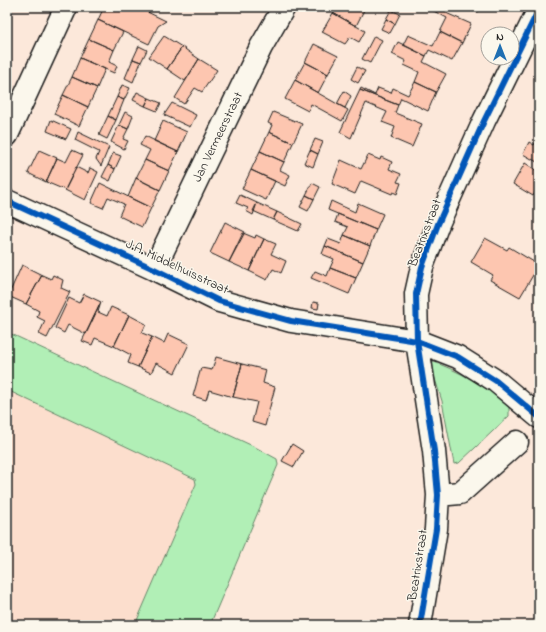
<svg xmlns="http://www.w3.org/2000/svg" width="546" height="632" viewBox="0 0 546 632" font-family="'Indie Flower',sans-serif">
<rect width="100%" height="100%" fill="#fce8da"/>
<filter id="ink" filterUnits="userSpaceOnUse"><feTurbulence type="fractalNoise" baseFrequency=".025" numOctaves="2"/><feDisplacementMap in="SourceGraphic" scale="8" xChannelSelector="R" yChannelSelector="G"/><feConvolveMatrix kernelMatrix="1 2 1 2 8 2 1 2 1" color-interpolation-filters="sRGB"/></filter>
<g filter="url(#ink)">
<path fill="#fcdecd" d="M 7,364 L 252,472 L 196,625 L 7,625 Z"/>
<path fill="#b1efb6" stroke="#668669" d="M 7,332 L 255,447 L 277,459 L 278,465 L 210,625 L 135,625 L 196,484 L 195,479 L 7,390 Z
M 429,360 C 459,371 484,385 509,405 L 509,416 L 459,463 L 454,464 L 442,401 Z"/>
<path fill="#fdc6b0" stroke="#1c1c1c" d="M 104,7 L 137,7 L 166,21 L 158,26 L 149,44 L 98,20 Z
M 336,7 L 363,7 L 365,8 L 356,26 L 333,13 Z
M 426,7 L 449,7 L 446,13 L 471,24 L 462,43 L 440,32 L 447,18 Z
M 469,7 L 481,7 L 478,12 Z
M 391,10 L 400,14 L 395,24 L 386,19 Z
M 333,13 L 365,31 L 359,42 L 350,37 L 345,44 L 322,32 Z
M 386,19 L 395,24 L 390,33 L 381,29 Z
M 98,20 L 123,32 L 114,50 L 89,39 Z
M 440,32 L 462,43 L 452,61 L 429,50 L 426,56 L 403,45 L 408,35 L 433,46 Z
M 164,36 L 182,47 L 167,69 L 149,57 Z
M 374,36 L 382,40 L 370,63 L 362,59 Z
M 89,39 L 114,50 L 109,62 L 117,66 L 114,73 L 80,58 Z
M 398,42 L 426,56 L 423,62 L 446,74 L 436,92 L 415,82 L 419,72 L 404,65 L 406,61 L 392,54 Z
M 314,44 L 338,56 L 328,74 L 305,62 Z
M 139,46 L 147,50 L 141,62 L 133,59 Z
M 182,47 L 199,59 L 185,81 L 167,69 Z
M 80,58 L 105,69 L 97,88 L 72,77 Z
M 133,59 L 141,62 L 133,82 L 125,78 Z
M 199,59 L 217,70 L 202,92 L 195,88 L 184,104 L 175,98 Z
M 305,62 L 328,74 L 318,93 L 295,80 Z
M 357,67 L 365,71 L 358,83 L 351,79 Z
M 72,77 L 97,88 L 88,107 L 63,95 Z
M 295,80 L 348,110 L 342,121 L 311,104 L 308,111 L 285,99 Z
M 415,82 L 436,92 L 428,111 L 401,98 L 398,105 L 360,90 L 361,88 L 375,95 L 378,88 L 391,93 L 393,88 L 408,95 Z
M 122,85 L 130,88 L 124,100 L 117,97 Z
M 360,90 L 398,105 L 395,113 L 422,124 L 412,147 L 391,138 L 395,127 L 382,122 L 387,112 L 366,103 L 351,138 L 340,132 Z
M 344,91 L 351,96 L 345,108 L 337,104 Z
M 137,92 L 149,98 L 145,106 L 133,100 Z
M 63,95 L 88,107 L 79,126 L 54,114 Z
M 117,97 L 124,100 L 116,120 L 108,116 Z
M 149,98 L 161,103 L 157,111 L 145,106 Z
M 172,103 L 196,115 L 190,127 L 164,115 Z
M 125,112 L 133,116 L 128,129 L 119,125 Z
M 273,112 L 302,124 L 293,143 L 269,132 L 272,125 L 268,123 Z
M 108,116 L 116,120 L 107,139 L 99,135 Z
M 51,120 L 71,129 L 66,139 L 47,131 Z
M 163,121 L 187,132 L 178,152 L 154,141 Z
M 119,125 L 128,129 L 123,139 L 128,141 L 124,149 L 111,142 Z
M 78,132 L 109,147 L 101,166 L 96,159 L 99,152 L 75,140 Z
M 269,132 L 293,143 L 284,162 L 260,151 Z
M 145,136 L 178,152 L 169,171 L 145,160 L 150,150 L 140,145 Z
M 539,136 L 539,158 L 537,162 L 523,154 L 529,142 L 534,145 Z
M 315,139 L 323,142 L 318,154 L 310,150 Z
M 39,150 L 57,158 L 46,182 L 28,173 Z
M 72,150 L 83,155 L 65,190 L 46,182 L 57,158 L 66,162 Z
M 310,150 L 318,154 L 313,167 L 304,163 Z
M 260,151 L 284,162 L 280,170 L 290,175 L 285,186 L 251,170 Z
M 113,153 L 121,156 L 115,169 L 108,165 Z
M 368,155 L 380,160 L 381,157 L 392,162 L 389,169 L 401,174 L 397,182 L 401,183 L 397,194 L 393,192 L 392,194 L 361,181 L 355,194 L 332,184 L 341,160 L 361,169 Z
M 145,160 L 169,171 L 160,190 L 136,178 Z
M 525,163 L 539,172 L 539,186 L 533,196 L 513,184 Z
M 108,165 L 115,169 L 110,181 L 102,177 Z
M 76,167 L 88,173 L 90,168 L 98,172 L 85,200 L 65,190 Z
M 251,170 L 275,181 L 266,200 L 242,189 Z
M 136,178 L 160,190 L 151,208 L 128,197 Z
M 100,183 L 151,208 L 142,227 L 119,216 L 124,204 L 108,197 L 103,208 L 91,203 Z
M 312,183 L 320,187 L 314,199 L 306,195 Z
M 240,195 L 257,203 L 253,215 L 246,211 L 248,208 L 236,203 Z
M 306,195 L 314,199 L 308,211 L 300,207 Z
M 331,201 L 355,212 L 358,203 L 383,214 L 376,230 L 328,210 Z
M 257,203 L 277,212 L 273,220 L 253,211 Z
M 277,212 L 302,224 L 298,231 L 273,220 Z
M 338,214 L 376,230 L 370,246 L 344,235 L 348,227 L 335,222 Z
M 225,222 L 245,232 L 229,262 L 210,253 Z
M 243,233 L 255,238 L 256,235 L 264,239 L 249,271 L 229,262 Z
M 344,235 L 370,246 L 363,262 L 325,246 L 328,239 L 341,244 Z
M 485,238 L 507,250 L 509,247 L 539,265 L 520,297 L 490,280 L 493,275 L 471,262 Z
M 264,239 L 276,244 L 271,254 L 286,261 L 281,273 L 273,269 L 267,280 L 249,271 Z
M 325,246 L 363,262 L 356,278 L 330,268 L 334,259 L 322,254 Z
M 22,265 L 42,275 L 26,304 L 8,296 L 7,298 L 7,293 L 9,294 Z
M 330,268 L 356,278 L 349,294 L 311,278 L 315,271 L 327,276 Z
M 42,275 L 51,279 L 53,275 L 63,280 L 61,288 L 70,292 L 47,338 L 39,334 L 45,321 L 37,317 L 39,311 L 26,304 Z
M 84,294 L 101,302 L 86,334 L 68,325 L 64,333 L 55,328 L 69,298 L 79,303 Z
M 101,302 L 98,312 L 107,316 L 111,307 L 129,315 L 114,346 L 95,338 L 92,345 L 82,341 Z
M 313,302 L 319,303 L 318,309 L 312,308 Z
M 129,315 L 146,324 L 142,333 L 152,337 L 138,367 L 128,363 L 131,355 L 114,346 Z
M 168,334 L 189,344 L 175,373 L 156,363 L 151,373 L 138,367 L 152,337 L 164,343 Z
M 216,357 L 242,364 L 233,397 L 209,390 L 206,400 L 193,396 L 201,368 L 212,370 Z
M 242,364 L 266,370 L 263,383 L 275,387 L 265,426 L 252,422 L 257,402 L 233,397 Z
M 292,444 L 303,451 L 294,467 L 282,461 Z"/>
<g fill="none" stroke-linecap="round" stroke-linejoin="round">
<g stroke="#1c1c1c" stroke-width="25">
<path id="minor" d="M 7,135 L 66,7
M 7,201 L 154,269 L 219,301 L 291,321 L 417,341 L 458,357 L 496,381 L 539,417
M 154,269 L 261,47 L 284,7
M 438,495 L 460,493 L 517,442
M 420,625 L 436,529 L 438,495 L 434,451 L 417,341 L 416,294 L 422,267 L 438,224 L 484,121 L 539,9"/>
</g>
<use href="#minor" stroke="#fbf7ec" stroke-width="22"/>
<g stroke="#fbf7ec" stroke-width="8">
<path id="cycleway" d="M 7,201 L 154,269 L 219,301 L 291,321 L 417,341 L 458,357 L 496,381 L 539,417
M 420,625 L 436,529 L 438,495 L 434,451 L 417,341 L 416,294 L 422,267 L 438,224 L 484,121 L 539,9"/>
</g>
<use href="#cycleway" stroke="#0057b8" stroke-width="6"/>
</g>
</g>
<g text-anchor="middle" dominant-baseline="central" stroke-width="3" stroke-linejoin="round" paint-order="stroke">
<g font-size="13" fill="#1c1c1c" stroke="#fbf7ec">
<text transform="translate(218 137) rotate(-64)">Jan Vermeerstraat</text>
<text transform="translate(425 233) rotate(-69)">Beatrixstraat</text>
<text transform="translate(177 267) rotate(25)">J.A. Middelhuisstraat</text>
<text transform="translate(418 565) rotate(-81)">Beatrixstraat</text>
</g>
</g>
<rect width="546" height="632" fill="none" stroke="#fbf7ec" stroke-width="24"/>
<rect x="12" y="12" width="522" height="608" fill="none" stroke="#1c1c1c" stroke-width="1.5" filter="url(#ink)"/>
<g transform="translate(500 46)"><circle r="19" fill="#fbf7ec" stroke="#a29f99"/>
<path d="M0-3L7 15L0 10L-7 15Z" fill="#1f6fb2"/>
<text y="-6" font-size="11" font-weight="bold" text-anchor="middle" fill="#1c1c1c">N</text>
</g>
</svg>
